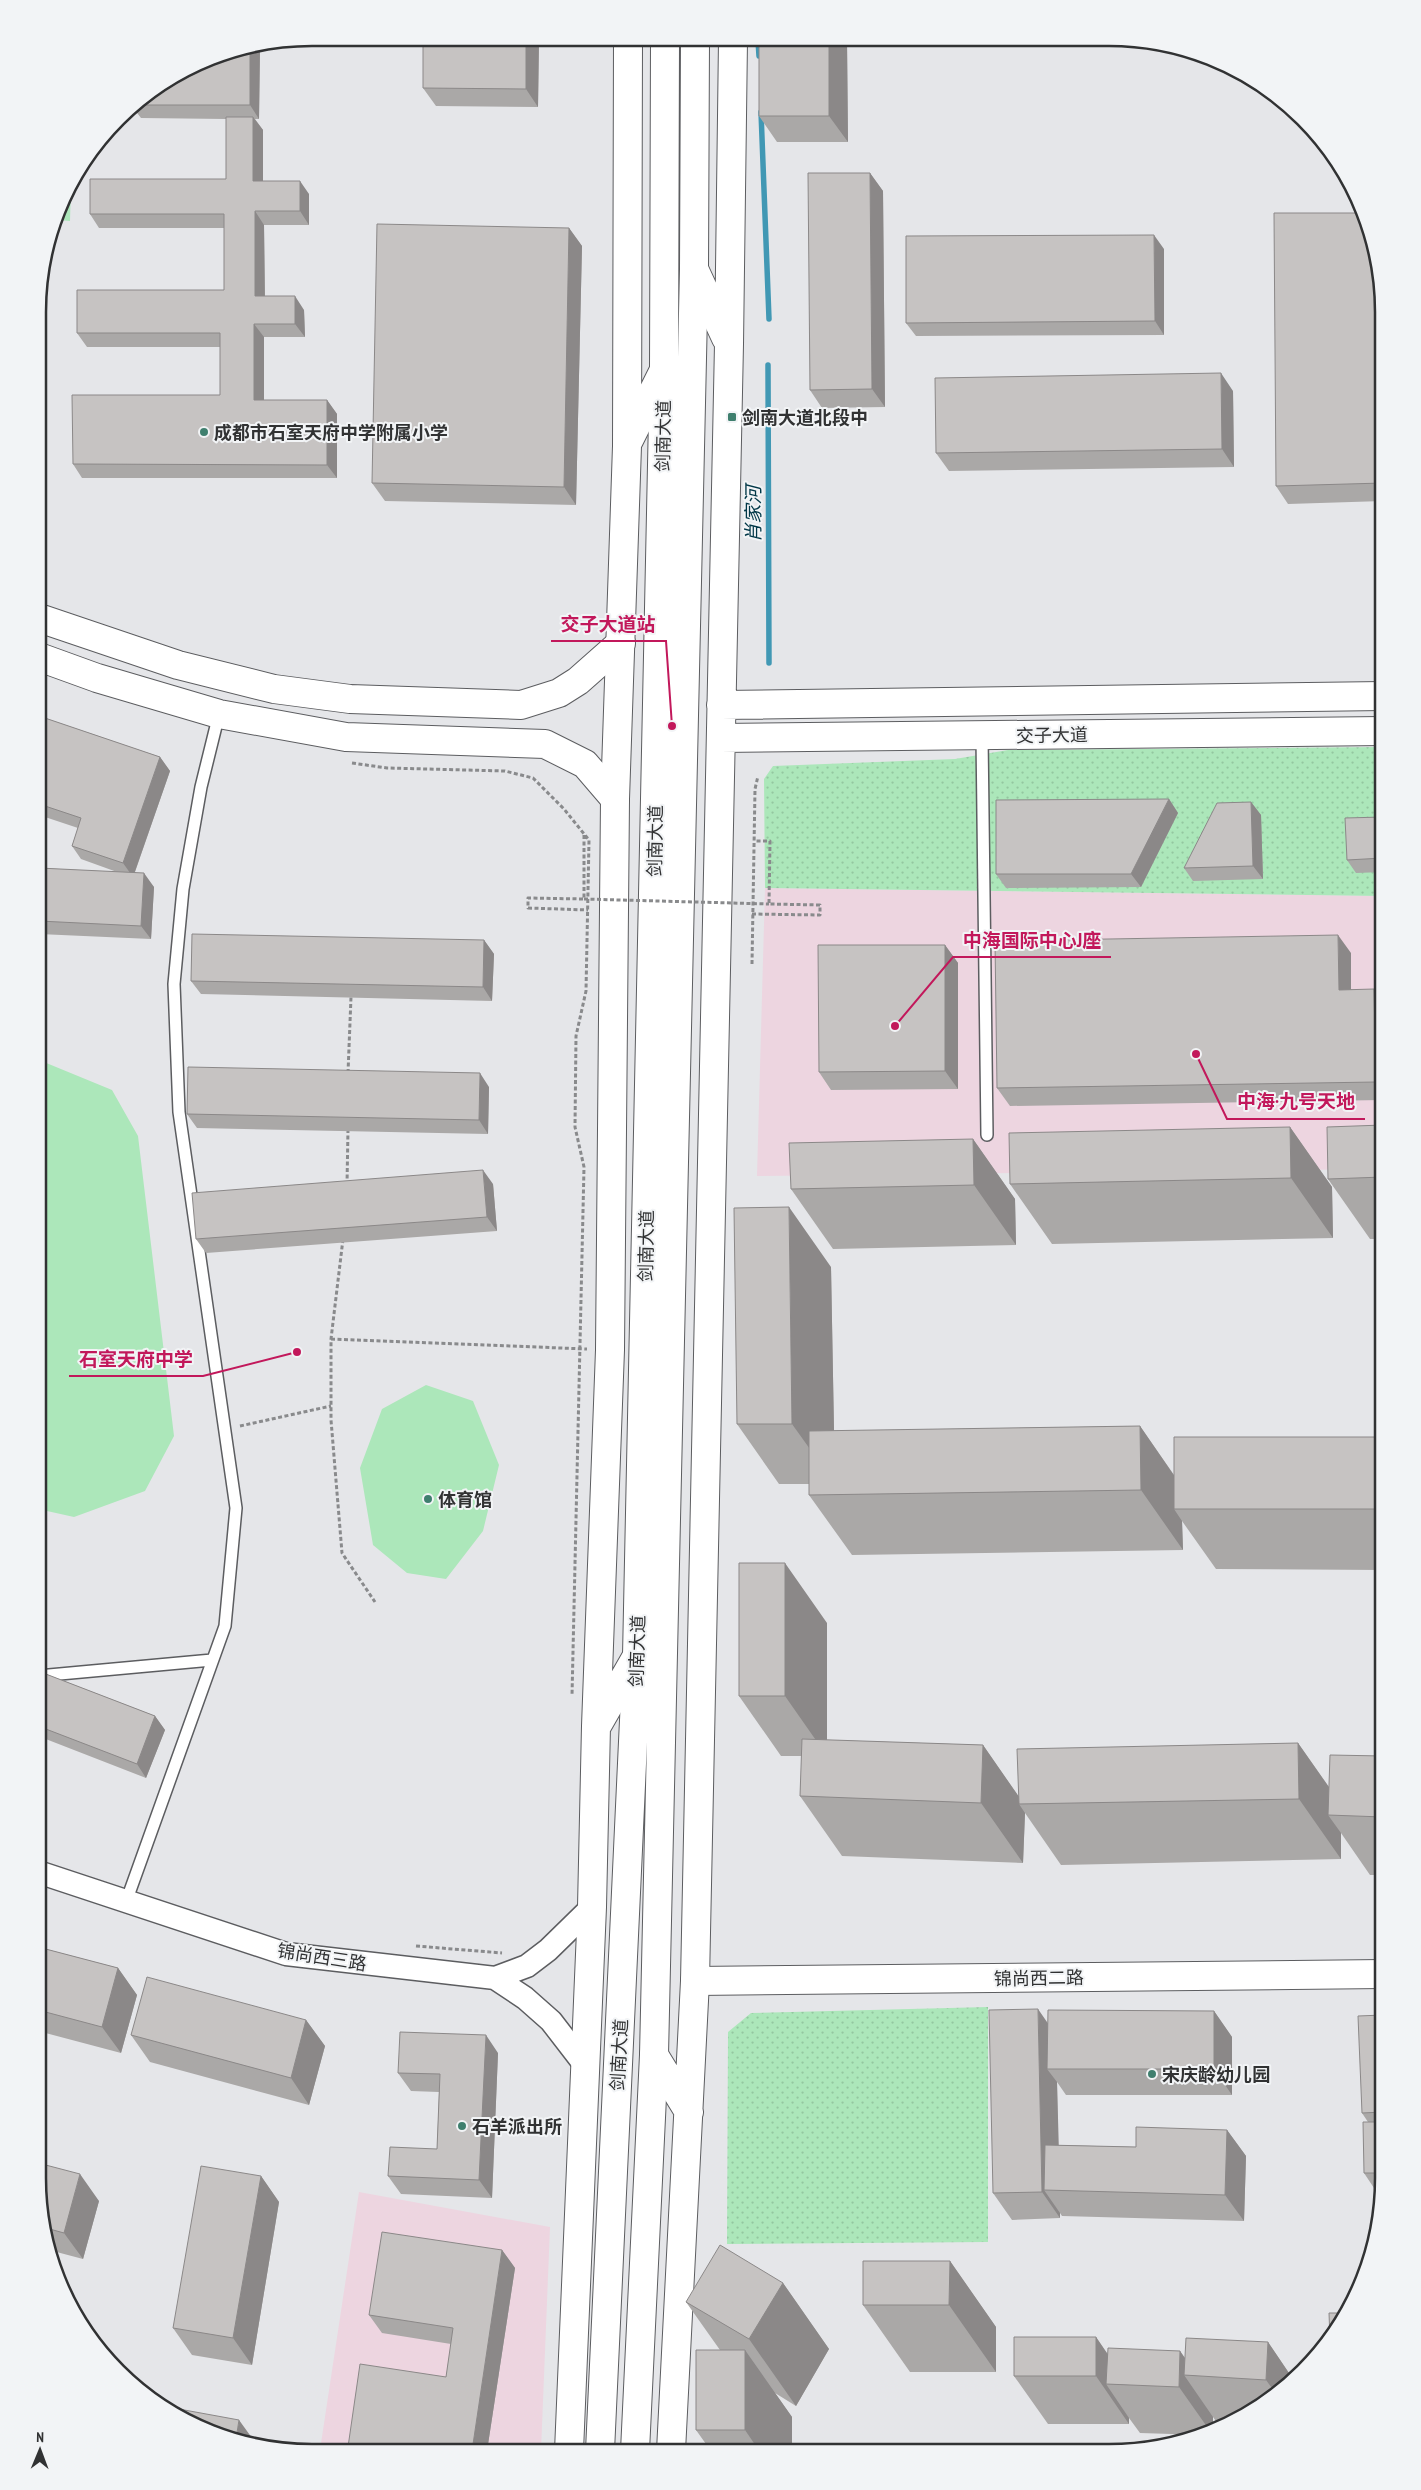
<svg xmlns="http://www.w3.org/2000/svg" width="1421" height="2490" viewBox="0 0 1421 2490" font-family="'PT Sans Narrow','Noto Sans SC',sans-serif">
<defs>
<pattern id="park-dots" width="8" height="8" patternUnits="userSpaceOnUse" patternTransform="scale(1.25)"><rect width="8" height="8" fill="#ace7ba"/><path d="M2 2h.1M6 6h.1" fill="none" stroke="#94c7a0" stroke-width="1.8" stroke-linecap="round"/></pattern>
</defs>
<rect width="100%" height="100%" fill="#e5e6e9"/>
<path fill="#edd5e0" d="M 765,888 L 1383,896 L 1383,1169 L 757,1176 Z
M 359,2192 L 550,2227 L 541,2451 L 320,2450 Z"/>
<path fill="#ace7ba" d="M 71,184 L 70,221 L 57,220 L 66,190 Z
M 39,1060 L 112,1090 L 138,1136 L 174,1436 L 145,1491 L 74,1517 L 38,1509 Z
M 426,1385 L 473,1401 L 499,1465 L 483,1531 L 446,1579 L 407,1573 L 373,1545 L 360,1468 L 382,1409 Z"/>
<path fill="url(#park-dots)" d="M 1383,747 L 1383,896 L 765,888 L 764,779 L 773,766 L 955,759 L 1008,750 Z
M 988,2007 L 988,2242 L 727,2244 L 728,2032 L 751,2013 Z"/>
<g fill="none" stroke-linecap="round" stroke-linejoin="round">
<path stroke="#4198b4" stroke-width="5.5" d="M 758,40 L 759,56
M 761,112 L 769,319
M 768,365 L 769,663"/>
<g stroke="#5c5d60" stroke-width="14">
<path id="service" d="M 982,736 L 987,1135
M 38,1676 L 212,1660
M 126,1902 L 225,1626 L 236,1508 L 179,1112 L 174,984 L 183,889 L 201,787 L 219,714"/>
</g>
<g stroke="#5c5d60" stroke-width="25">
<path id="minor" d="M 38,1872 L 286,1954 L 495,1978 L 527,1966 L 548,1950 L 592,1907
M 495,1978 L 525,1998 L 551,2021 L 585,2065"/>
</g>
<g stroke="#5c5d60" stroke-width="30">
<path id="tertiary" d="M 39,618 L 178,665 L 274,689 L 350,699 L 521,705 L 559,693 L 578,681 L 621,643
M 39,657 L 97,678 L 219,714 L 346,737 L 545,744 L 585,764 L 615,799
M 695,1981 L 1383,1974"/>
</g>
<g stroke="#5c5d60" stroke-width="30">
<path id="secondary" d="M 694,269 L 726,338
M 629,440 L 664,370
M 721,705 L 1383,696
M 721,738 L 1383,731
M 598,1724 L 637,1656
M 654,2055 L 689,2112
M 569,2451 L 592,1907 L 596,1726 L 610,1350 L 615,799 L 627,446 L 628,39
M 671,2451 L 695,1981 L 729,344 L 733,40"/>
</g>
<g stroke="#5c5d60" stroke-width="30">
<path id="trunk" d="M 600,2451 L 637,1656 L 664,370 L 665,40
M 635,2451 L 654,2055 L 694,269 L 695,40"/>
</g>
<path stroke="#898a8c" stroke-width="3" stroke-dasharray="4 2.5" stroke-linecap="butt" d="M 352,763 L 387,768 L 505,771 L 533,778 L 564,809 L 589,840 L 586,991 L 576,1036 L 575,1127 L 584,1167 L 572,1696
M 584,835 L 584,899 L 528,898 L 528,908 L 588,910
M 752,914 L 820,915 L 820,905 L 769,904 L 770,841 L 754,841
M 752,964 L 755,789 L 758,776
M 348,1073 L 351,997
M 347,1185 L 348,1129
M 343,1239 L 331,1339 L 331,1420 L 342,1553 L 375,1602
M 331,1339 L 587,1349
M 240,1426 L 331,1406
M 416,1946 L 502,1953"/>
<use href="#service" stroke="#fff" stroke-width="11"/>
<use href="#minor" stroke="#fff" stroke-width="22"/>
<use href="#tertiary" stroke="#fff" stroke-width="28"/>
<use href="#secondary" stroke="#fff" stroke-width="28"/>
<use href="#trunk" stroke="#fff" stroke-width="28"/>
<path stroke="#898a8c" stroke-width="3" stroke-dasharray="4 2.5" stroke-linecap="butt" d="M 584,899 L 769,904"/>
</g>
<path fill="#aaa8a7" d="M 423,38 L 539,39 L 538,107 L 436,106 L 423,88 Z
M 759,40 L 847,41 L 848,142 L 777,142 L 759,116 Z
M 260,48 L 259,119 L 255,119 L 263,130 L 263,181 L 309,194 L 309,225 L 264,225 L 265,296 L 304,310 L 305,337 L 264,337 L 264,400 L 327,400 L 337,414 L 337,478 L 82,478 L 73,464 L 220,395 L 220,347 L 87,347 L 77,333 L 224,290 L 224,228 L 99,228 L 90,214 L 226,179 L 226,119 L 141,118 L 131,105 L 207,58 Z
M 870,173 L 883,191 L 885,407 L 822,408 L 810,390 Z
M 569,228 L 582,246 L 576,505 L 385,501 L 372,483 Z
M 1164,249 L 1164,335 L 916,336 L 906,323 Z
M 1384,312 L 1383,501 L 1288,504 L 1276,486 Z
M 1233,391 L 1234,467 L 949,471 L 936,453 Z
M 39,716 L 160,757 L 170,771 L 135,872 L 154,887 L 151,939 L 39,934 L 39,868 L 117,872 L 81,859 L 72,846 L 78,828 L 39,815 Z
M 1169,799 L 1178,813 L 1141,887 L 1006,888 L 996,874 Z
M 1251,802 L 1261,815 L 1263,879 L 1193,881 L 1184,868 Z
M 1383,817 L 1383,872 L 1356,873 L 1347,860 Z
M 484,940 L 494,954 L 492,1001 L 201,994 L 191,981 Z
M 945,945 L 958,963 L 958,1089 L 831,1090 L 819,1072 Z
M 1351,953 L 1351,989 L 1383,1002 L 1383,1100 L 1010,1106 L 997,1088 Z
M 489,1087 L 488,1134 L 197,1128 L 187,1114 Z
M 1383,1125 L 1383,1239 L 1370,1239 L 1328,1179 Z
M 1290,1127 L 1332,1187 L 1333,1238 L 1052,1244 L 1010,1184 Z
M 973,1139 L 1015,1199 L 1016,1245 L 833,1249 L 791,1189 Z
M 493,1184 L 497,1231 L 206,1253 L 196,1239 Z
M 831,1267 L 834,1431 L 1140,1426 L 1174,1475 L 1383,1437 L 1383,1570 L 1216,1569 L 1182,1521 L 1183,1550 L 852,1555 L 809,1495 L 809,1484 L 779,1484 L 737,1424 Z
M 827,1623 L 827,1740 L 983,1745 L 1018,1796 L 1298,1743 L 1329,1787 L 1383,1756 L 1383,1875 L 1370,1875 L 1341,1833 L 1341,1859 L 1061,1865 L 1025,1813 L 1023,1863 L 842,1856 L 800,1796 L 802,1756 L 781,1756 L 739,1696 Z
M 38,1671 L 155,1716 L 165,1730 L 146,1778 L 38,1736 Z
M 38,1947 L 118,1968 L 137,1995 L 121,2053 L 38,2031 Z
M 1214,2011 L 1232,2037 L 1232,2095 L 1066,2095 L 1057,2082 L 1058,2145 L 1136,2147 L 1227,2130 L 1246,2156 L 1244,2221 L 1062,2216 L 1060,2213 L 1060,2218 L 1012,2220 L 993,2193 L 1048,2023 Z
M 1383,2015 L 1383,2191 L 1376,2191 L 1364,2173 L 1368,2122 L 1362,2113 Z
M 306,2020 L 325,2046 L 309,2105 L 150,2062 L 131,2035 Z
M 498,2053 L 492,2198 L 401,2194 L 388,2176 L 437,2149 L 439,2092 L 411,2091 L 398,2073 Z
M 261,2176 L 279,2202 L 252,2365 L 192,2355 L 173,2328 Z
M 38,2178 L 99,2201 L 83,2259 L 49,2250 Z
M 502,2250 L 515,2268 L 487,2451 L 350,2450 L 348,2447 L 446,2377 L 451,2344 L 382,2333 L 369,2315 Z
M 950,2261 L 996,2327 L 996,2372 L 910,2372 L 863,2305 Z
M 783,2283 L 829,2349 L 796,2406 L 775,2393 L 792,2417 L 792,2452 L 711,2451 L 696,2430 L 720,2350 L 686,2302 Z
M 1096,2337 L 1107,2354 L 1180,2351 L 1185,2358 L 1268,2342 L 1293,2379 L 1276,2396 L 1223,2424 L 1218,2424 L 1213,2417 L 1213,2430 L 1203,2435 L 1140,2433 L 1129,2418 L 1129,2424 L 1048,2424 L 1014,2376 Z"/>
<path fill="#8b8888" d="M 526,39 L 539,39 L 538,107 L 526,89 Z
M 829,41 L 847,41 L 848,142 L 829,116 Z
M 260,48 L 259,119 L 250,105 L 250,50 Z
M 253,117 L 263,130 L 263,195 L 253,181 Z
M 870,173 L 883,191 L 885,407 L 872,389 Z
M 300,181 L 309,194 L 309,225 L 300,211 Z
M 255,211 L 264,225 L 265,310 L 255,296 Z
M 569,228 L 582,246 L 576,505 L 564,487 Z
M 1154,235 L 1164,249 L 1164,335 L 1155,321 Z
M 295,296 L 304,310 L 305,337 L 295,324 Z
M 254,324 L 264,337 L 264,414 L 254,400 Z
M 1221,373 L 1233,391 L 1234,467 L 1222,449 Z
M 327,400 L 337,414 L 337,478 L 327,465 Z
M 160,757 L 170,771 L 133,877 L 123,863 Z
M 1169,799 L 1178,813 L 1141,887 L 1131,874 Z
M 1251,802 L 1261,815 L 1263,879 L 1253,866 Z
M 144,873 L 154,887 L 151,939 L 141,926 Z
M 1338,935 L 1351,953 L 1351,1008 L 1339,990 Z
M 484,940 L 494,954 L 492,1001 L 483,987 Z
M 945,945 L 958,963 L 958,1089 L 945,1071 Z
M 1374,989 L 1383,1002 L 1383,1093 L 1376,1082 Z
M 480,1073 L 489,1087 L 488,1134 L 479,1120 Z
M 1290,1127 L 1332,1187 L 1333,1238 L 1291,1178 Z
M 973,1139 L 1015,1199 L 1016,1245 L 974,1185 Z
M 483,1170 L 493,1184 L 497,1231 L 487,1217 Z
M 789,1207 L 831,1267 L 835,1484 L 792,1424 Z
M 1140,1426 L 1182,1487 L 1174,1509 L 1182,1521 L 1183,1550 L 1141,1490 Z
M 785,1563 L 827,1623 L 827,1756 L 785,1696 Z
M 155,1716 L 165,1730 L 146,1778 L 137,1764 Z
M 1298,1743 L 1340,1803 L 1328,1815 L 1341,1833 L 1341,1859 L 1299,1799 Z
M 983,1745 L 1024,1804 L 1019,1804 L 1025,1813 L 1023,1863 L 981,1803 Z
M 118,1968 L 137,1995 L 121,2053 L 102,2027 Z
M 1038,2009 L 1056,2035 L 1047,2069 L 1057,2082 L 1060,2190 L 1044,2190 L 1060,2213 L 1060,2218 L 1042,2192 Z
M 1214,2011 L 1232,2037 L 1232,2095 L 1214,2069 Z
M 306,2020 L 325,2046 L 309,2105 L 291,2078 Z
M 486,2035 L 498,2053 L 492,2198 L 479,2180 Z
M 1227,2130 L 1246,2156 L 1244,2221 L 1225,2195 Z
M 80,2174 L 99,2201 L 83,2259 L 64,2233 Z
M 261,2176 L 279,2202 L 252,2365 L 233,2338 Z
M 502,2250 L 515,2268 L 487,2451 L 472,2451 Z
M 950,2261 L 996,2327 L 996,2372 L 949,2305 Z
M 783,2283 L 829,2349 L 796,2406 L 749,2339 Z
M 1096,2337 L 1129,2385 L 1106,2384 L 1129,2418 L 1129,2424 L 1096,2376 Z
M 1268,2342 L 1293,2379 L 1277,2395 L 1266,2380 Z
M 745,2350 L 792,2417 L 792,2452 L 760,2452 L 745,2430 Z
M 1180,2351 L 1197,2376 L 1184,2375 L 1213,2417 L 1213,2430 L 1210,2431 L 1179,2387 Z
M 239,2420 L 257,2445 L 236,2439 Z"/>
<path fill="#c6c3c2" stroke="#8b8888" d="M 423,38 L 526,39 L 526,89 L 423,88 Z
M 759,40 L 829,41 L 829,116 L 759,116 Z
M 250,50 L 250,105 L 132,105 L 207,58 Z
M 226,117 L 253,117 L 253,181 L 300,181 L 300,211 L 255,211 L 255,296 L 295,296 L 295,324 L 254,324 L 254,400 L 327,400 L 327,465 L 73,464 L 72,395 L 220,395 L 220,333 L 77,333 L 77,290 L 224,290 L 224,214 L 90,214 L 90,179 L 226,179 Z
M 808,173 L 870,173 L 872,389 L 810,390 Z
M 1274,213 L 1364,213 L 1369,223 L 1384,312 L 1383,483 L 1276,486 Z
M 377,224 L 569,228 L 564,487 L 372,483 Z
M 1154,235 L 1155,321 L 906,323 L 906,236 Z
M 1221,373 L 1222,449 L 936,453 L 935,378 Z
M 39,716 L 160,757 L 123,863 L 72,846 L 81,818 L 39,804 Z
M 1169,799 L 1131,874 L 996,874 L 996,800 Z
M 1251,802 L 1253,866 L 1184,868 L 1217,803 Z
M 1383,817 L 1383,858 L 1347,860 L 1345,818 Z
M 39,868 L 144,873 L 141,926 L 39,921 Z
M 192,934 L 484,940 L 483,987 L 191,981 Z
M 1338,935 L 1339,990 L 1374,989 L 1376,1082 L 997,1088 L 995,941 Z
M 818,945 L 945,945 L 945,1071 L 819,1072 Z
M 188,1067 L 480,1073 L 479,1120 L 187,1114 Z
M 1383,1125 L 1383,1177 L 1328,1179 L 1327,1127 Z
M 1290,1127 L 1291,1178 L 1010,1184 L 1009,1133 Z
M 973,1139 L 974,1185 L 791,1189 L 789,1143 Z
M 483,1170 L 487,1217 L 196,1239 L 192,1193 Z
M 789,1207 L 792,1424 L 737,1424 L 734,1208 Z
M 1140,1426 L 1141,1490 L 809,1495 L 809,1431 Z
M 1174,1437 L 1383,1437 L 1383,1509 L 1174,1509 Z
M 739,1563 L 785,1563 L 785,1696 L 739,1696 Z
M 38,1671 L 155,1716 L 137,1764 L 38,1726 Z
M 802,1739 L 983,1745 L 981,1803 L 800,1796 Z
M 1298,1743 L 1299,1799 L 1019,1804 L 1017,1749 Z
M 1330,1755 L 1383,1756 L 1383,1817 L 1328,1815 Z
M 38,1947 L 118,1968 L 102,2027 L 38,2010 Z
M 147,1977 L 306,2020 L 291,2078 L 131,2035 Z
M 1038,2009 L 1042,2192 L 993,2193 L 989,2010 Z
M 1048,2010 L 1214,2011 L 1214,2069 L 1047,2069 Z
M 1383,2015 L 1383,2112 L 1362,2113 L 1358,2016 Z
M 400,2032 L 486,2035 L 479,2180 L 388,2176 L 390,2147 L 437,2149 L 440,2074 L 398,2073 Z
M 1363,2122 L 1383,2122 L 1383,2173 L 1364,2173 Z
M 1136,2127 L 1227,2130 L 1225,2195 L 1044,2190 L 1045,2145 L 1136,2147 Z
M 38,2163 L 80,2174 L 64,2233 L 46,2228 L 38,2178 Z
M 201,2166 L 261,2176 L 233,2338 L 173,2328 Z
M 382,2232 L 502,2250 L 472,2451 L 370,2450 L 348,2447 L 360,2364 L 446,2377 L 453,2328 L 369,2315 Z
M 720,2245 L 783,2283 L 749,2339 L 686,2302 Z
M 863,2261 L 950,2261 L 949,2305 L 863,2305 Z
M 1329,2313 L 1345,2313 L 1330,2340 Z
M 1014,2337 L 1096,2337 L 1096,2376 L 1014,2376 Z
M 1186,2338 L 1268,2342 L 1266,2380 L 1184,2375 Z
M 1108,2348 L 1180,2351 L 1179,2387 L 1106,2384 Z
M 696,2350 L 745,2350 L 745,2430 L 696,2430 Z
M 168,2407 L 239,2420 L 236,2439 L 207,2432 Z"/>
<g fill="#3f7f6e" stroke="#f2f4f6" stroke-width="2">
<rect x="727" y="412" width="10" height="10" rx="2.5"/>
<circle cx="204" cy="432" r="5"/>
<circle cx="428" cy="1499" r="5"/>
<circle cx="1152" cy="2074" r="5"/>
<circle cx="462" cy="2126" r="5"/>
</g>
<g text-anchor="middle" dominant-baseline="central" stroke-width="4" stroke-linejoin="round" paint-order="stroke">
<g font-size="18" font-weight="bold" fill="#313233" stroke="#f2f4f6" text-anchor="start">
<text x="742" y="417">剑南大道北段中</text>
<text x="214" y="432">成都市石室天府中学附属小学</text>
<text x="438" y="1499">体育馆</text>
<text x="1162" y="2074">宋庆龄幼儿园</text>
<text x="472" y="2126">石羊派出所</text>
</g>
<g font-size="18" fill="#313233" stroke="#f2f4f6">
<text transform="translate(663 436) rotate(-89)">剑南大道</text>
<text transform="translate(1052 735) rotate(-1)">交子大道</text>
<text transform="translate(655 841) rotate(-89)">剑南大道</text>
<text transform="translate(646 1246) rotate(-89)">剑南大道</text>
<text transform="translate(637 1651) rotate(-88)">剑南大道</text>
<text transform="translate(322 1957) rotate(9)">锦尚西三路</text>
<text transform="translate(1039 1978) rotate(-1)">锦尚西二路</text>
<text transform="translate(619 2055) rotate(-87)">剑南大道</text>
</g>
<g font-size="19" font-style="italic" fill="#003747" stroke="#f2f4f6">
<text transform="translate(753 514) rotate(-90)">肖家河</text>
</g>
</g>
<path d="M0 0H1421V2490H0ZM312 46H1109A266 266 0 0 1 1375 312V2178A266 266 0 0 1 1109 2444H312A266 266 0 0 1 46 2178V312A266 266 0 0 1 312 46Z" fill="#f2f4f6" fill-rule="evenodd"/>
<path fill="none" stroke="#313233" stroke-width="2.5" d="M312 46H1109A266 266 0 0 1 1375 312V2178A266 266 0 0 1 1109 2444H312A266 266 0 0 1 46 2178V312A266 266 0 0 1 312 46Z"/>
<path fill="none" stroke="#c2185b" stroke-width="2" d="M672 726L666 641H551M895 1026L953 957H1111M1196 1054L1227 1119H1365M297 1352L203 1376H69"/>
<g fill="#c2185b" stroke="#f2f4f6" stroke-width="2">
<circle cx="672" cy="726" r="5"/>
<circle cx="895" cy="1026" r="5"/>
<circle cx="1196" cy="1054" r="5"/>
<circle cx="297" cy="1352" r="5"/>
</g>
<g font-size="19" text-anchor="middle" font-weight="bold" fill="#c2185b" stroke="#f2f4f6" stroke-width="4" stroke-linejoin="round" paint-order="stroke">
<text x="608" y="631">交子大道站</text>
<text x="1032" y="947">中海国际中心J座</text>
<text x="1296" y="1108">中海·九号天地</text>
<text x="136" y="1366">石室天府中学</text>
</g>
<g transform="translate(40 2450) rotate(1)" stroke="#f2f4f6" stroke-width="4" paint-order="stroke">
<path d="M0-4L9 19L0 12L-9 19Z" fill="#313233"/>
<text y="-8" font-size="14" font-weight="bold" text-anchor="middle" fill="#313233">N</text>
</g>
</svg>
